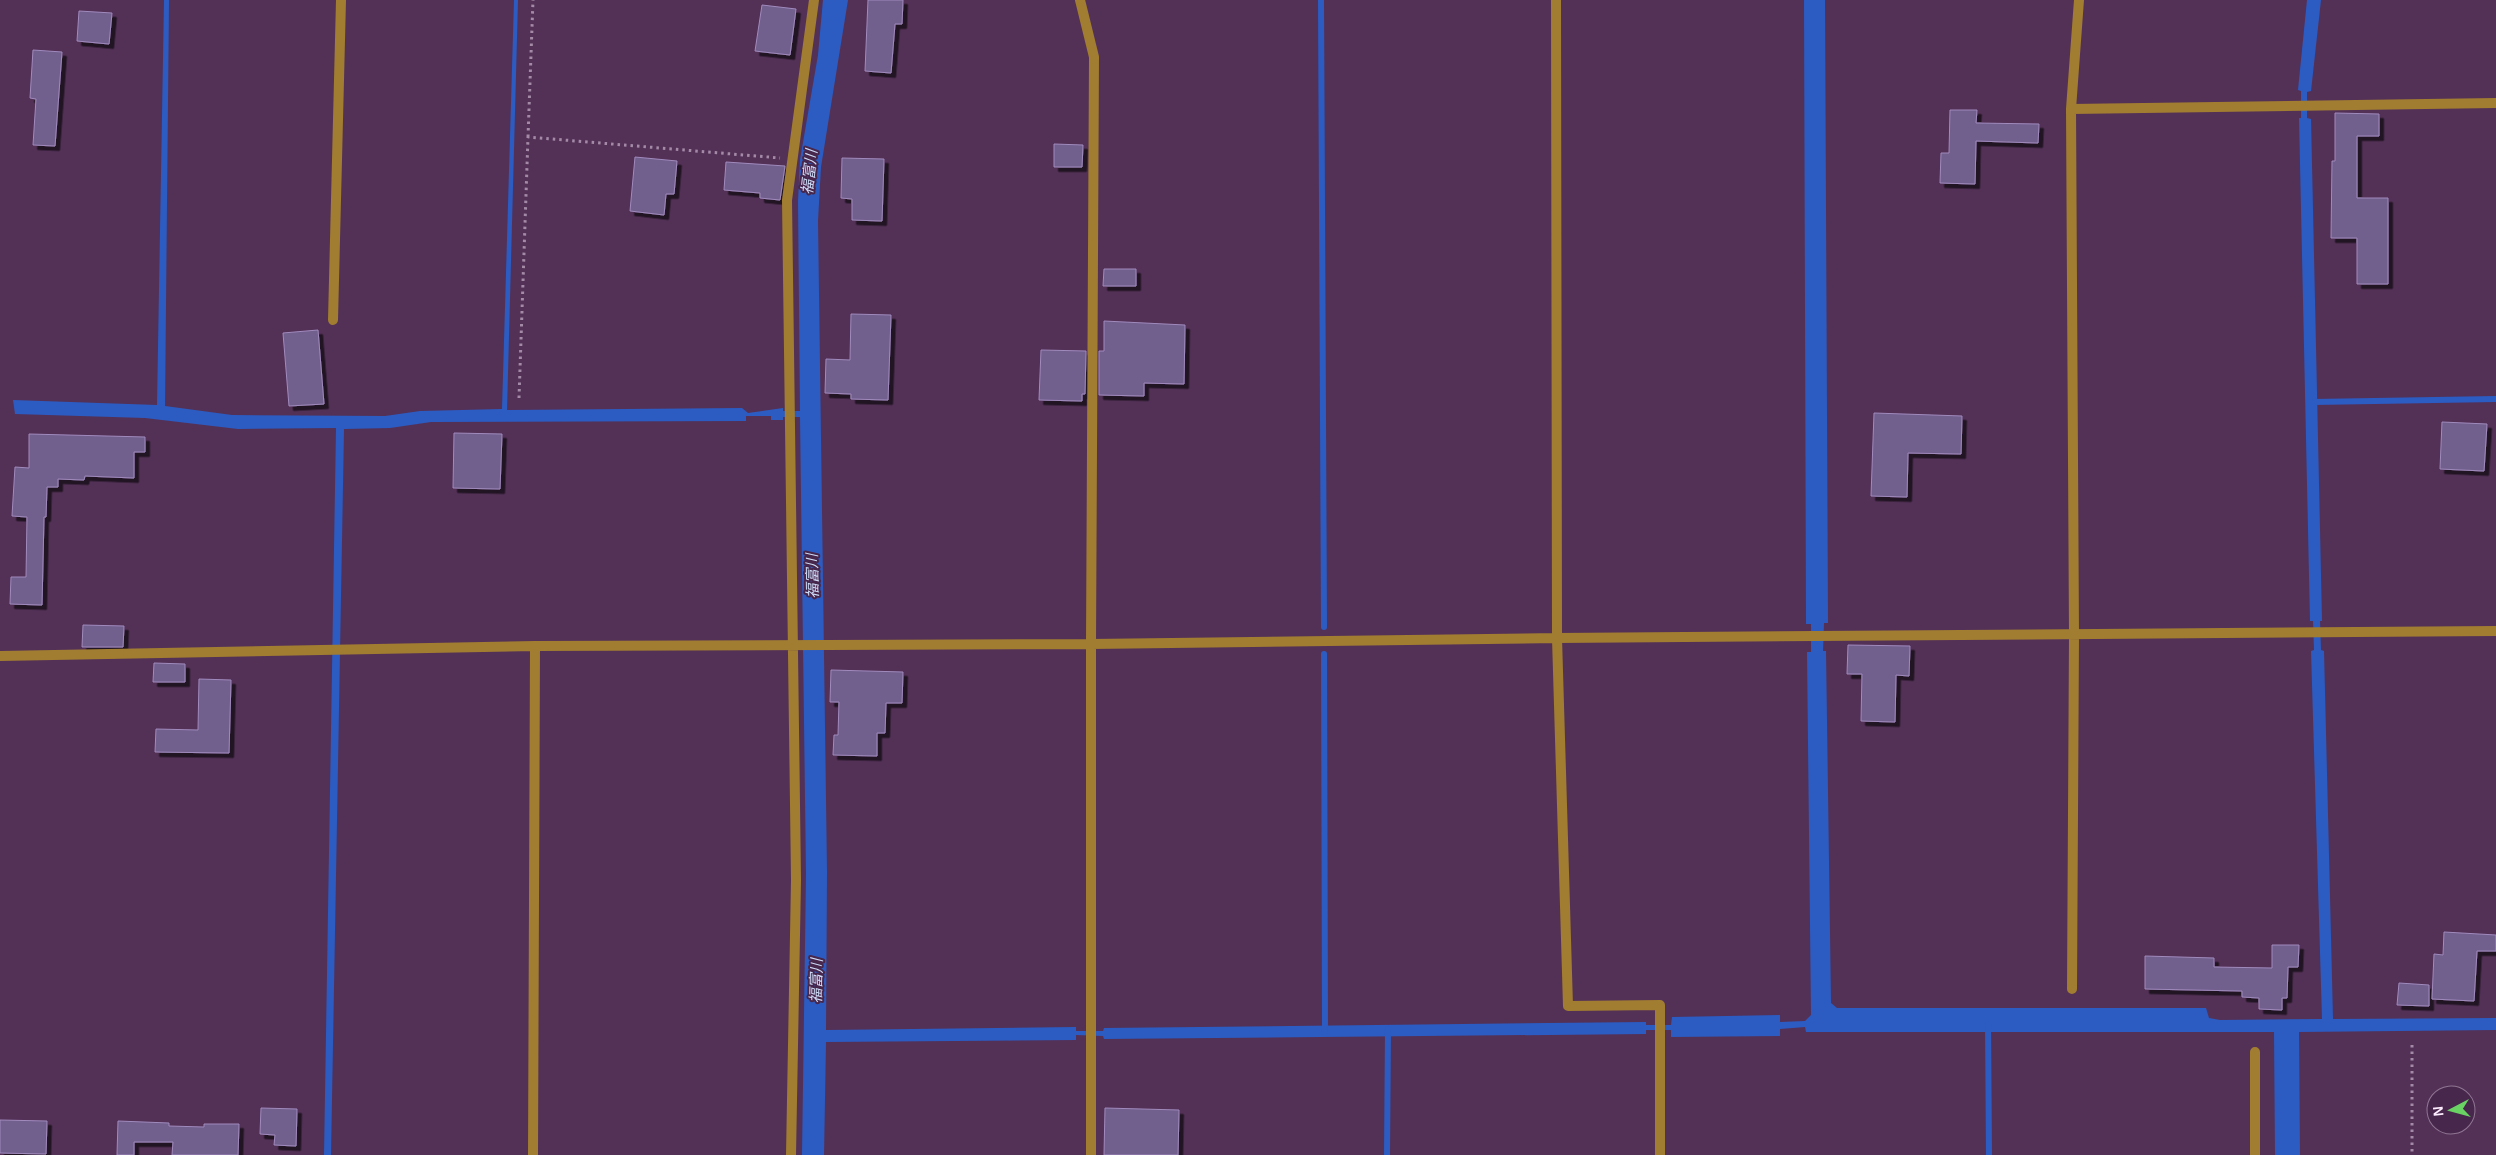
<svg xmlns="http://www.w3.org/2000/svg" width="2496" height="1155" viewBox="0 0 2496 1155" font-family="Helvetica,'Noto Sans JP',sans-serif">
<defs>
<filter id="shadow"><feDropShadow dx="4.5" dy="4.5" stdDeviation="0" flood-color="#0009"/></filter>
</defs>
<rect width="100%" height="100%" fill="#533157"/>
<path fill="#2c5cc2" d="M 164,0 L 169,0 L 165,406 L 232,415 L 385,416 L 420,411 L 502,409 L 514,0 L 518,0 L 507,410 L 742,408 L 748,413 L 783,408 L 783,411 L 800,411 L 798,201 L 800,160 L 818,55 L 823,0 L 848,0 L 821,167 L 818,221 L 827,872 L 826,1030 L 1076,1027 L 1076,1031 L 1103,1031 L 1104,1028 L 1646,1022 L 1646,1025 L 1671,1025 L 1672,1017 L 1780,1015 L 1780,1022 L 1805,1021 L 1811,1015 L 1807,652 L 1811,652 L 1811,624 L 1806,624 L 1804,0 L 1825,0 L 1828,623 L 1824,623 L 1823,651 L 1826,651 L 1831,1003 L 1837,1008 L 2206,1008 L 2209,1018 L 2220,1020 L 2322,1019 L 2311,651 L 2314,650 L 2313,621 L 2310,621 L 2299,118 L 2301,118 L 2301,91 L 2298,90 L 2307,0 L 2321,0 L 2311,91 L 2307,92 L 2307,118 L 2311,119 L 2322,621 L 2320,621 L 2321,650 L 2324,651 L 2333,1019 L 2496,1018 L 2496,1030 L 2299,1032 L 2300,1155 L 2275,1155 L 2274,1032 L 1806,1032 L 1805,1027 L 1780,1029 L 1780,1036 L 1671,1037 L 1671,1030 L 1646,1030 L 1646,1034 L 1104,1039 L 1103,1036 L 1076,1035 L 1076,1040 L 826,1042 L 824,1155 L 802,1155 L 806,874 L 800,417 L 783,417 L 783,420 L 771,420 L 771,416 L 746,416 L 746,421 L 431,422 L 390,428 L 344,429 L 331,1155 L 324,1155 L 336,428 L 238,429 L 145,418 L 15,414 L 13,400 L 157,405 Z"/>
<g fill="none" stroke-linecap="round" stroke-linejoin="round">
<path stroke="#2c5cc2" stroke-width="6" d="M 1321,0 L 1324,627
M 2313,402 L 2496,399
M 1324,654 L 1325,1032
M 1988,1024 L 1989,1155
M 1387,1155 L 1388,1029"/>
</g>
<path fill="#715e8d" stroke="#a08bbd" filter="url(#shadow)" d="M 868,0 L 903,0 L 902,24 L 895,24 L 891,73 L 865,71 Z
M 762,5 L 796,9 L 790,55 L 755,51 Z
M 79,11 L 112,13 L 109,44 L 77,41 Z
M 33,50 L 62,52 L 55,146 L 33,145 L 36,99 L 30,98 Z
M 1950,110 L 1977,110 L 1976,123 L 2039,124 L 2038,143 L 1976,141 L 1975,184 L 1940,183 L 1941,153 L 1949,153 Z
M 2335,113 L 2379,114 L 2379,136 L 2357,136 L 2357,198 L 2388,198 L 2388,284 L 2357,284 L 2357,238 L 2331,238 L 2332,161 L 2335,161 Z
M 1054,144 L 1083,145 L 1082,167 L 1054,167 Z
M 635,157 L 677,161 L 674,194 L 666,194 L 664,215 L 630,211 Z
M 842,158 L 884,159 L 882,221 L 852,220 L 852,199 L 841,198 Z
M 726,162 L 785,166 L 780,200 L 760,198 L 760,193 L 724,190 Z
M 1104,269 L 1136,269 L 1136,286 L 1103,286 Z
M 851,314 L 891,315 L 888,400 L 851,399 L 851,394 L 825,393 L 826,359 L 850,360 Z
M 1104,321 L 1185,325 L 1184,384 L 1144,383 L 1144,396 L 1099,395 L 1099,351 L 1104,351 Z
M 318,330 L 324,404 L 289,406 L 283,333 Z
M 1041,350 L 1086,351 L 1085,394 L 1082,394 L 1082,401 L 1039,400 Z
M 1874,413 L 1962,416 L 1961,454 L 1908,453 L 1907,497 L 1871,496 Z
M 2442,422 L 2487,424 L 2484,471 L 2440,469 Z
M 454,433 L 502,434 L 500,489 L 453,488 Z
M 29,434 L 145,437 L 145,452 L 134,452 L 134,478 L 85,476 L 84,480 L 58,479 L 58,487 L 47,487 L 46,517 L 44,517 L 42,605 L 10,604 L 11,577 L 26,577 L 27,517 L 12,516 L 15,467 L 29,468 Z
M 83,625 L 124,626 L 123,647 L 82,647 Z
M 1848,645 L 1910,646 L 1909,676 L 1896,675 L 1895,722 L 1861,721 L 1862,674 L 1847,674 Z
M 154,663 L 185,664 L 185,682 L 153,682 Z
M 831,670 L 903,672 L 902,703 L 886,703 L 885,733 L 877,733 L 877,756 L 833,755 L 834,735 L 838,735 L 839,702 L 830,702 Z
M 199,679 L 231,680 L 229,753 L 155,752 L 156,729 L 198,730 Z
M 2444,932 L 2496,935 L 2496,951 L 2477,951 L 2474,1001 L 2432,999 L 2434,954 L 2443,955 Z
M 2272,945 L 2299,945 L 2298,967 L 2288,967 L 2287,998 L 2282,998 L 2282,1010 L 2259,1009 L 2259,998 L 2242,997 L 2242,991 L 2145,989 L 2145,956 L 2214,958 L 2214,967 L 2272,968 Z
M 2399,983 L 2429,985 L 2429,1006 L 2397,1005 Z
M 261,1108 L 297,1109 L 296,1146 L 274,1145 L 275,1135 L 260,1134 Z
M 1105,1108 L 1179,1110 L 1178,1155 L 1104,1155 Z
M 0,1120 L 47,1121 L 46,1154 L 0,1153 Z
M 118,1121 L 169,1123 L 169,1126 L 204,1127 L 204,1124 L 239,1124 L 238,1155 L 172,1155 L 173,1142 L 134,1142 L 134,1155 L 117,1155 Z"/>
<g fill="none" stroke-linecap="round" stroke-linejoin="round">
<path stroke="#a48aa7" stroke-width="3" stroke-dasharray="2.5 4" stroke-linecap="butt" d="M 528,137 L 533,0
M 519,398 L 528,137 L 780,158
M 2412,1045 L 2412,1155"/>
<path stroke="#a17d31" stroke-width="10" d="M 1080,0 L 1094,57 L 1091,644 L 1091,1155
M 1556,0 L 1557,638 L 1568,1006 L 1660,1005 L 1660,1155
M 2071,109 L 2496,103
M 333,320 L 341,0
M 0,656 L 535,646 L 1091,644 L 1557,638 L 2496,631
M 2072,989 L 2074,635 L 2071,109 L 2079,0
M 2255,1052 L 2255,1155
M 533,1155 L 535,646
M 791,1155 L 796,880 L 787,200 L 814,0"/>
</g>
<g text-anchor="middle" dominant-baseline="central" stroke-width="4" stroke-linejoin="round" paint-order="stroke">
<g font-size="15" font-style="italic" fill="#cfddf8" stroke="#48274c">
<text transform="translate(809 172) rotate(-84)">福富川</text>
<text transform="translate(812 576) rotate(-91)">福富川</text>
<text transform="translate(816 981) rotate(-89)">福富川</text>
</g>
</g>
<g transform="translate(2451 1110) rotate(264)"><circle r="24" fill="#48274c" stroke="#907694"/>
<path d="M0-4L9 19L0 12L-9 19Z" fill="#69d464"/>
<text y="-8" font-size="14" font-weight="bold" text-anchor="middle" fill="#fdecff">N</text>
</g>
</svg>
